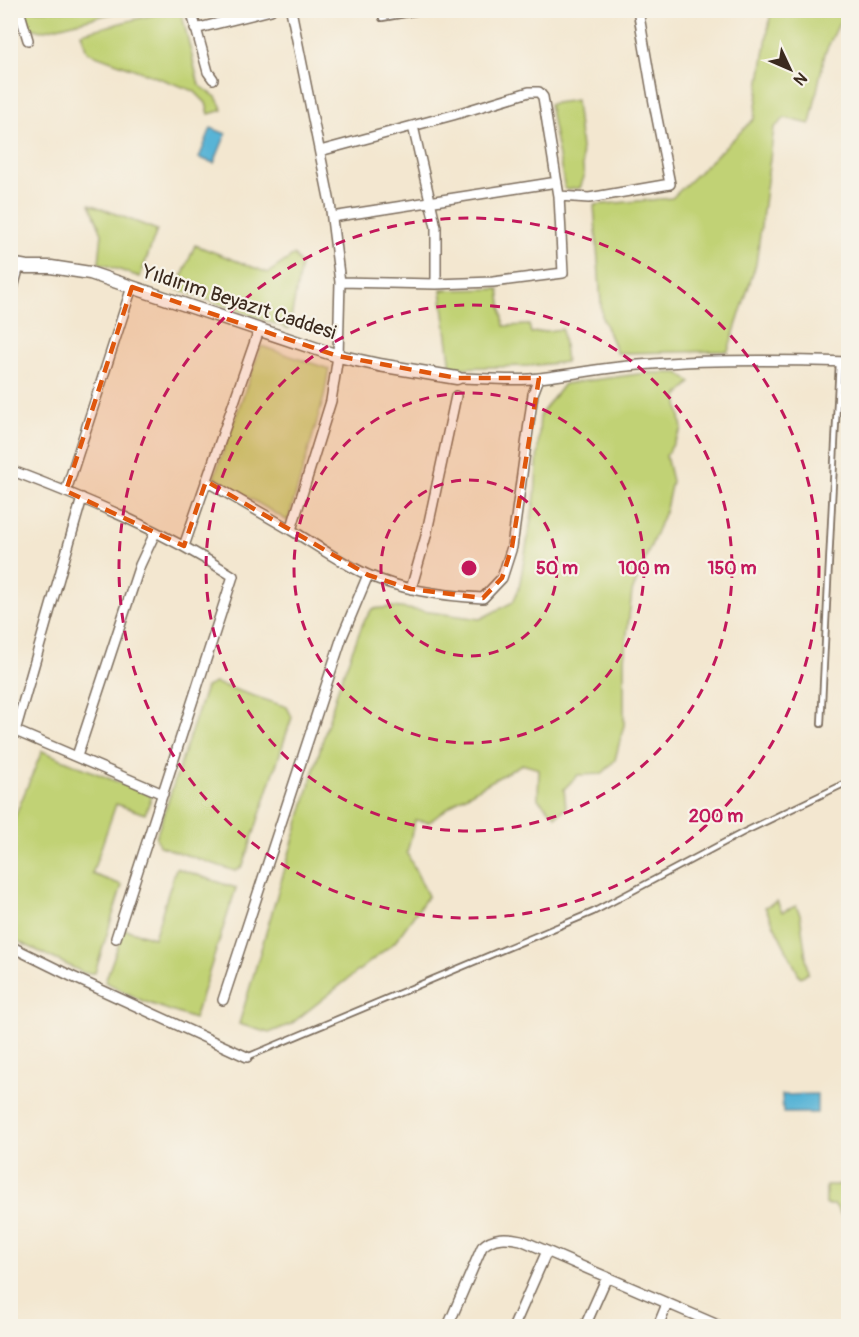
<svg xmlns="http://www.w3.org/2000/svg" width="859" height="1337" viewBox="0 0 859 1337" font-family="Pangolin,sans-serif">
<rect width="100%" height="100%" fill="#f7f3e8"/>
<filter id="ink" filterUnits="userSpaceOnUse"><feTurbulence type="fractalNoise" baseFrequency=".0167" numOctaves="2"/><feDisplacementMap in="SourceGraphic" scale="12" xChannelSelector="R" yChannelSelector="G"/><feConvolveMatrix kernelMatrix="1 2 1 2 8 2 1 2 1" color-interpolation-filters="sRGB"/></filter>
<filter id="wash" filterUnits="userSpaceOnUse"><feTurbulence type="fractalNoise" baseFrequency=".008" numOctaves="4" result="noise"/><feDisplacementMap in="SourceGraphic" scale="24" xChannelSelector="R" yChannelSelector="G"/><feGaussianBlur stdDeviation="1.35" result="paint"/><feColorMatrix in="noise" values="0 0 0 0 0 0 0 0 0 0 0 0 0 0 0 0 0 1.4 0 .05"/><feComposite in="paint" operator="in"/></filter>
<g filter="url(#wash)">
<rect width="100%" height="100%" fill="#f3e7d0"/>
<path fill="#c1d274" stroke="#7e7e49" stroke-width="1.5" d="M 172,10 L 181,11 L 199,85 L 216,97 L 223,110 L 209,114 L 206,103 L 194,91 L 87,52 L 81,33 Z
M 25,11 L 25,10 L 122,11 L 41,31 L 30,28 Z
M 771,11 L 845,11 L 825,53 L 810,124 L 785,118 L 774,128 L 756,264 L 728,351 L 617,353 L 602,317 L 594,205 L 672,198 L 754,119 Z
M 576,100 L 584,177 L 580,188 L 565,189 L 549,104 Z
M 90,204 L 157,230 L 140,277 L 99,263 L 102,233 Z
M 195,245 L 268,273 L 294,255 L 301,265 L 289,329 L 177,289 Z
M 499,289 L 504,326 L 529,325 L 531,333 L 562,329 L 566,362 L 528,366 L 451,368 L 441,290 Z
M 261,346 L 329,369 L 324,397 L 288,521 L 214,477 Z
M 646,373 L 679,373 L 691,382 L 677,397 L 682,429 L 666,456 L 672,481 L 666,509 L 632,592 L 624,659 L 624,725 L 615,760 L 602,774 L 578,775 L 564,789 L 566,808 L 556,816 L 538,799 L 539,769 L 522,764 L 460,799 L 429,822 L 415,820 L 407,853 L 428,896 L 395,942 L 291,1024 L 269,1033 L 239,1024 L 339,685 L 363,623 L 372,609 L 393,607 L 480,619 L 513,602 L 519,588 L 535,497 L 540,415 L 564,384 Z
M 215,683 L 287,707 L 292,717 L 243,866 L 235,871 L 159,846 L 156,837 L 206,687 Z
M 42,751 L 152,796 L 145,814 L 116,804 L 92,874 L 122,885 L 95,973 L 84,973 L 11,938 L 11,826 Z
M 176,868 L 236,888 L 194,1019 L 143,1001 L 105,982 L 124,929 L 154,938 Z
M 777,901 L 782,912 L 796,906 L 800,914 L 808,973 L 800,977 L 765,907 Z
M 843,1181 L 848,1181 L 848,1220 L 843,1218 L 835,1205 L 826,1205 L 826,1185 L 843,1185 Z"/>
<path fill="#58b4d6" stroke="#4a6f7a" stroke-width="1.5" d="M 211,128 L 226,134 L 214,163 L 199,158 Z
M 817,1094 L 817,1113 L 783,1113 L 782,1095 Z"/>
</g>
<g filter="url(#ink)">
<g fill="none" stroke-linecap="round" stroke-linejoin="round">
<g stroke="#7b6c5c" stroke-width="8">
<path id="service" d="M 382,18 L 429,10
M 821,724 L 839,362
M 247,1057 L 593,912 L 742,833 L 848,782"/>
</g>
<g stroke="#7b6c5c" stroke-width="12">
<path id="minor" d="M 19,10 L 28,40
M 191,10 L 208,72 L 213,79
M 195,29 L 271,10
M 413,126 L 436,227 L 436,284
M 320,151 L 453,115 L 529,92 L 539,92 L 543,97 L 559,196 L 563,273 L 493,282 L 436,284 L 340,282
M 559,196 L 589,198 L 670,184 L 654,103 L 638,10
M 332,217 L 557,182
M 10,299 L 19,266
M 457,378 C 481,378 506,381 530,379 C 571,375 611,366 652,364 C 718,359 783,360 848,362
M 10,470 C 87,499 164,531 233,576 L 116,938
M 206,481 L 291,530 L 331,401 L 338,356 L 340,282 L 330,203 L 291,10
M 66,491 L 132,287
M 291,530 C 316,545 341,563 368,575 C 404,591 444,596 483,598 L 502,578 L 512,547 L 533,394 L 539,378
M 184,546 L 259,330
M 411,589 L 426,536 L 456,396
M 11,729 L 163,794
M 15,731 L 82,498
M 77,756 L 140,565 L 155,533
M 10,946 L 73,977 L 247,1057
M 223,1000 L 342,637 L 368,575
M 448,1326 L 482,1247 C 493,1236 507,1237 521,1240 L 720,1326
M 514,1326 L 547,1251
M 585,1326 L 607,1277
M 658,1326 L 667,1304"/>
</g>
<g stroke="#7b6c5c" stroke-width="15">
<path id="tertiary" d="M 10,264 L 27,267 L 51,267 L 90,273 L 338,356 L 379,365 L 457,378"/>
</g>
<use href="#service" stroke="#fff" stroke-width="4.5"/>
<use href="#minor" stroke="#fff" stroke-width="9"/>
<use href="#tertiary" stroke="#fff" stroke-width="12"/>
</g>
</g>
<path fill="#df570d" fill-opacity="0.2" stroke="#df570d" stroke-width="4.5" stroke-dasharray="12 8" stroke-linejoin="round" d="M 132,287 L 338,356 L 457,378 L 539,378 L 512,547 L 502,578 L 483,598 L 411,589 L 368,575 L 206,481 L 184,546 L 66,491 Z"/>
<g fill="none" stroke="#c2185b" stroke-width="3" stroke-dasharray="10 8">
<circle cx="469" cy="568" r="88"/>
<circle cx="469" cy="568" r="175"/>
<circle cx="469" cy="568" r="263"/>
<circle cx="469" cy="568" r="350"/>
</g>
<g text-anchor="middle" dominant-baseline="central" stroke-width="4.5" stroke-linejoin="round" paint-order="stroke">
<g font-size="20" fill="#3b2a1e" stroke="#f7f3e8">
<text transform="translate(239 302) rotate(18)">Yıldırım Beyazıt Caddesi</text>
</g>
</g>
<circle cx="469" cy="568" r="9" fill="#c2185b" stroke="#f7f3e8" stroke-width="3"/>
<g font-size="18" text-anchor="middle" font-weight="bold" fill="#c2185b" stroke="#f7f3e8" stroke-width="4.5" stroke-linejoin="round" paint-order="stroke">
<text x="557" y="574">50 m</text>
<text x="644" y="574">100 m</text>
<text x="732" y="574">150 m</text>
<text x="716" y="822">200 m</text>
</g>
<rect width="859" height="1337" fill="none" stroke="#f7f3e8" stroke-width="36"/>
<g transform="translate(790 69) rotate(134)" stroke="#f7f3e8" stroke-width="4.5" paint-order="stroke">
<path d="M0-4.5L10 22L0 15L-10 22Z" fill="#3b2a1e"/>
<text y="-9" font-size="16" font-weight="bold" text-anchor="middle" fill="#3b2a1e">N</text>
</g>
</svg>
